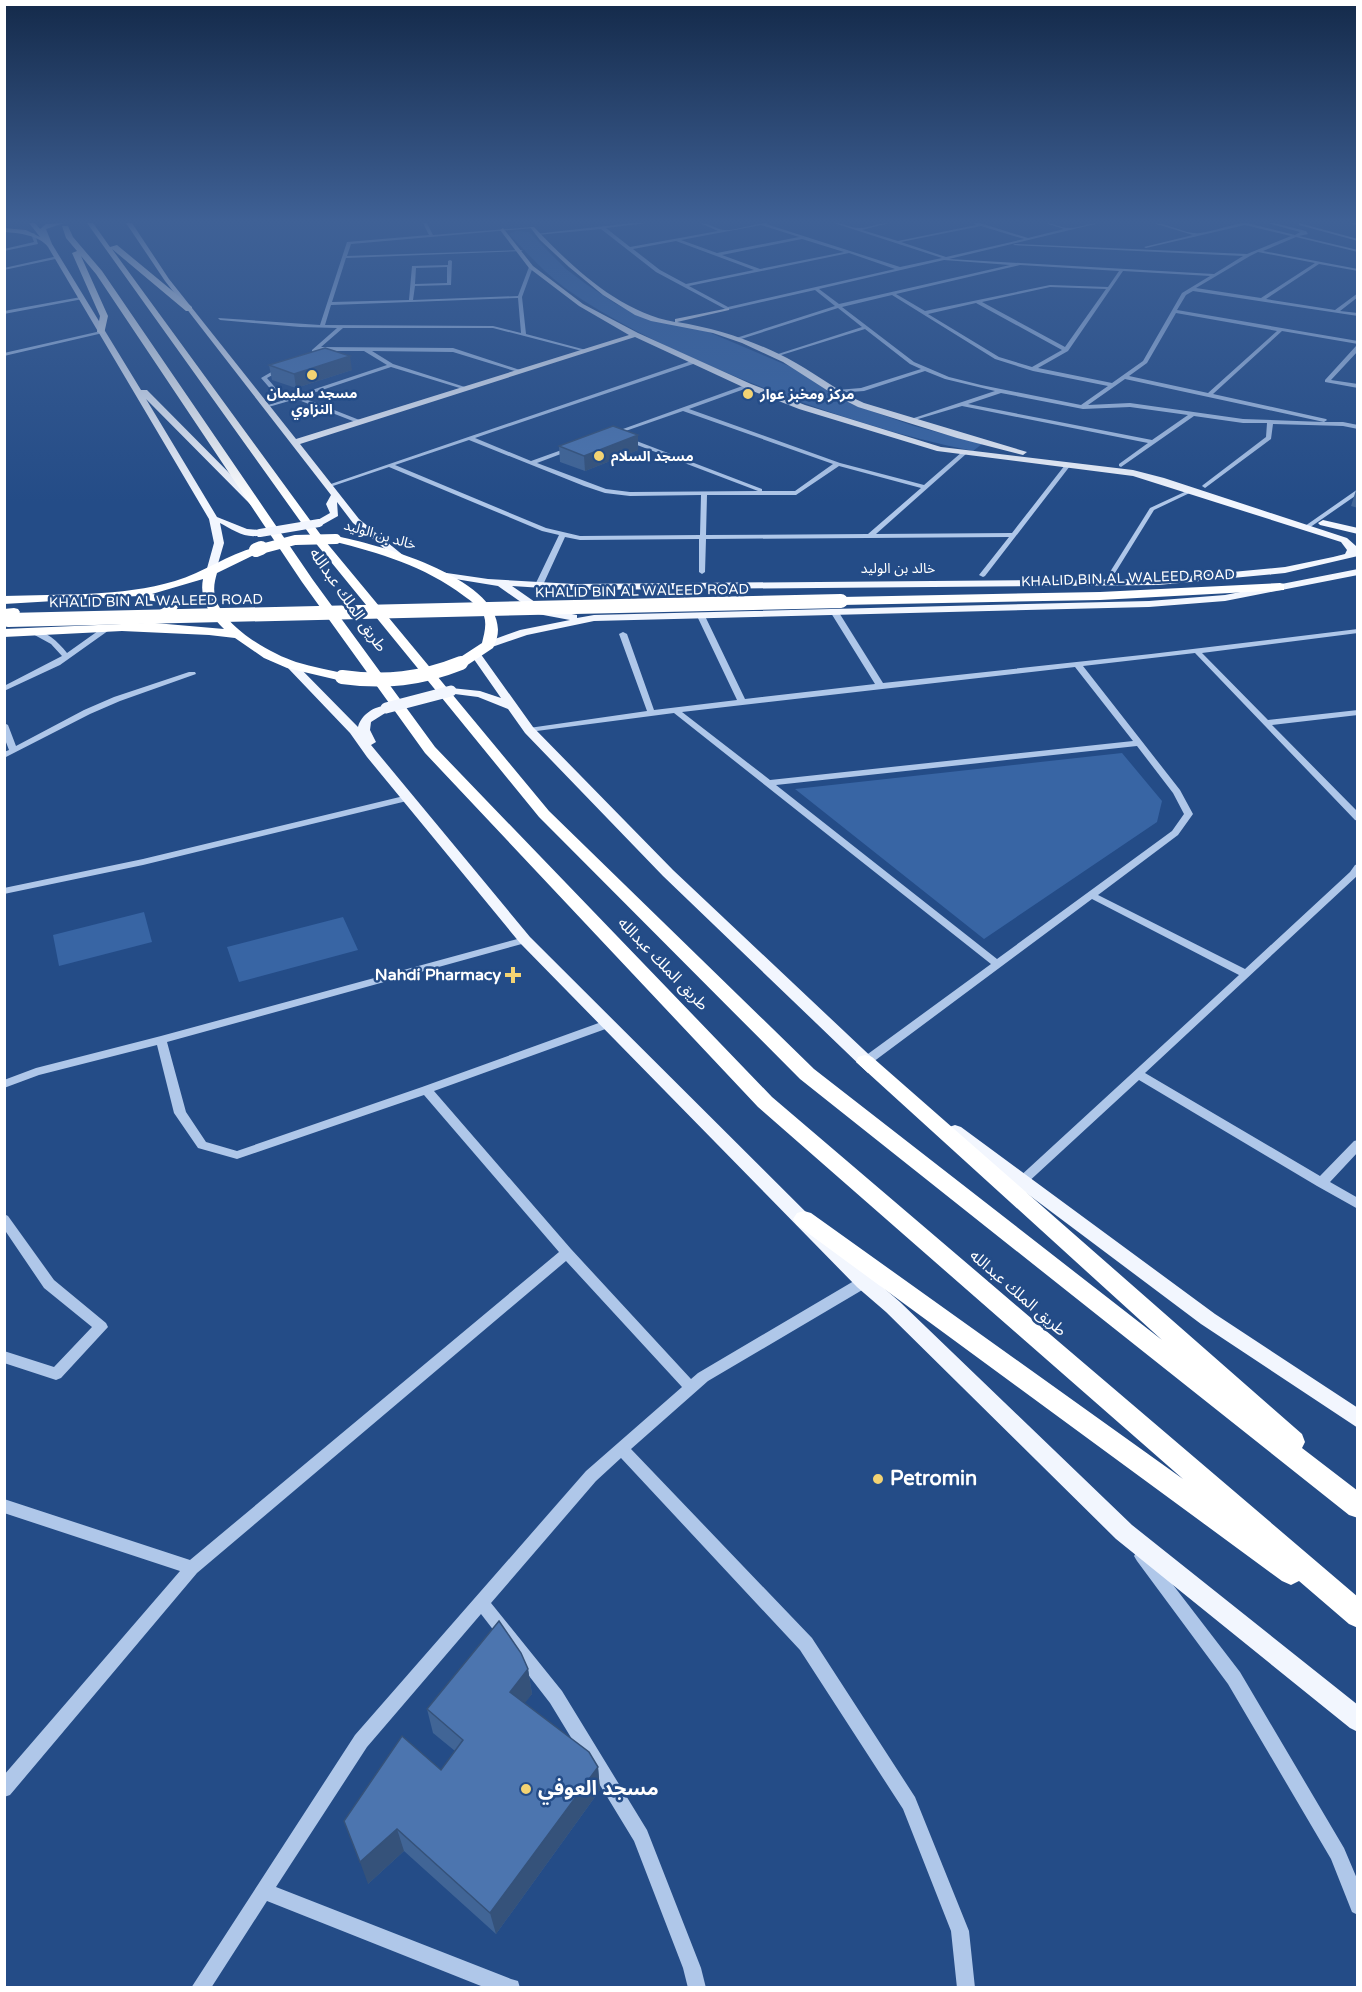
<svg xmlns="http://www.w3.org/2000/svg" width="1362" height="1992" viewBox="0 0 1362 1992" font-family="'Varela Round','Noto Sans Arabic',sans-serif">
<rect width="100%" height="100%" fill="#244c87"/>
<path fill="#3865a4" d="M 516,231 L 529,232 L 566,269 L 586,284 L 616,304 L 649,320 L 706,331 L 803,372 L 851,404 L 914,426 L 982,444 L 973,451 C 884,433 797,403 713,367 C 662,345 610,320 565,288 C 544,272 527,253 509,234 Z
M 1122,753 L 1162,801 L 1157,822 L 984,939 L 795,789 Z
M 144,912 L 152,942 L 59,966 L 53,935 Z
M 343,917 L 358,950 L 239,982 L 227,947 Z"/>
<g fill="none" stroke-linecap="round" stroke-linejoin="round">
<path fill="#afc7e9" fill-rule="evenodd" d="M 423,223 L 427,223 L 433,235 L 532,227 L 534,228 L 351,244 L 347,256 L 521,250 L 523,251 L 346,258 L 332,302 L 409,300 L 412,266 L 448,265 L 448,261 L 450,260 L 452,261 L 451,285 L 415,286 L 413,300 L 518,296 L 529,267 L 531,266 L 533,267 L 522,297 L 526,334 L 586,350 L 586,352 L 493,328 L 343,328 L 321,347 L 453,348 L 523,371 L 518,372 L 453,352 L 372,351 L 393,364 L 468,388 L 463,389 L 391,367 L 301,397 L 362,421 L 362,423 L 358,423 L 296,399 L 265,408 L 265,406 L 281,401 L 261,378 L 280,367 L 285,368 L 267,378 L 285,399 L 387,365 L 364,351 L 318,351 L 312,352 L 312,350 L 337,328 L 300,327 L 220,320 L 218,318 L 320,325 L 347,242 L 429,235 ZM 447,267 L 447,283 L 415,284 L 416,268 ZM 518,298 L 521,333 L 493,326 L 325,325 L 331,305 Z
M 632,223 L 647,223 L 606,228 L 630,247 L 718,231 L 700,223 C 709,223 715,229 724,230 C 736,231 754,223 768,223 L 766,224 L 900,267 L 942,258 L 834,223 C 843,223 851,228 859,228 C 869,228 878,223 889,223 L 862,230 L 898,241 L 976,225 L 973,223 L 980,223 L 1028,238 L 1064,229 L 1045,223 C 1054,223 1061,228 1069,228 C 1079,228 1089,223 1099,223 L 949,259 L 1214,274 L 1243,256 L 1013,245 L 1015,244 L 1247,254 L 1291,236 L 1245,225 L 1146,248 L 1144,247 L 1193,235 L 1153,223 C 1169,223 1186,235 1200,233 C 1216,231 1234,223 1247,223 L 1295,235 L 1300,232 L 1267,223 L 1274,223 L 1306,231 L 1308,234 L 1299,236 L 1358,250 L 1358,252 L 1296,237 L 1263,251 L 1358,269 L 1358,271 L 1319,264 L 1266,299 L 1335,310 L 1358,293 L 1358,297 L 1340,311 L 1358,313 L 1358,316 L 1193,291 L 1186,295 L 1177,310 L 1358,341 L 1358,344 L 1282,331 L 1213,394 L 1326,419 L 1327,420 L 1324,422 L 1343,422 L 1358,425 L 1358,429 L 1343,426 L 1273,424 L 1271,439 L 1205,488 L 1202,486 L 1203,485 L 1266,437 L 1267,423 L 1243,423 L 1194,416 L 1121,467 L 1119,466 L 1119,464 L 1148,443 L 962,406 L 908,422 L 908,420 L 995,391 L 945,379 L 925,371 L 864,391 L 835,393 L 835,391 L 837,390 L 861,388 L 921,369 L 910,364 L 865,329 L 775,357 L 775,355 L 862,327 L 838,308 L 738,340 L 733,339 L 835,306 L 815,290 L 727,310 L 656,272 L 601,229 L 537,235 L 535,234 ZM 761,225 L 799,237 L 717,253 L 681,240 ZM 981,226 L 1024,239 L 946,257 L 901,242 ZM 802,239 L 844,252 L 760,269 L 722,255 ZM 676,241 L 754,270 L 686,284 L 660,270 L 633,249 ZM 1258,252 L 1315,263 L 1261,298 L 1196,288 L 1250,256 ZM 849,253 L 895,269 L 728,307 L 689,286 ZM 944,260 L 1010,265 L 839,304 L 819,289 ZM 1020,265 L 1119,271 L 1108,287 L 1050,285 L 925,311 L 896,294 ZM 1123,271 L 1210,276 L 1182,293 L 1143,361 L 1112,383 L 1038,368 L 1068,351 ZM 1050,287 L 1106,289 L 1065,347 L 982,302 ZM 892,295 L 995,359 L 1033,371 L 1108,386 L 1081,405 L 981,385 L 949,377 L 914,362 L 842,307 ZM 976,303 L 1062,350 L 1032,367 L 999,357 L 928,314 ZM 1176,313 L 1277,331 L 1208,393 L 1129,376 L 1147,363 ZM 1125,379 L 1324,422 L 1243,419 L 1130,403 L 1088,405 ZM 1001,393 L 1083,409 L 1130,407 L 1188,415 L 1152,440 L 968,404 Z
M 1299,223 L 1358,239 L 1358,241 L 1299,225 Z
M 1351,223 L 1358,223 L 1358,225 L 1352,224 Z
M 33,233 L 35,234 L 38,244 L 4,251 L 4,249 L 34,242 L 31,234 Z
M 58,256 L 60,258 L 4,270 L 4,268 Z
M 81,297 L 83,299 L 4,314 L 4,311 Z
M 101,331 L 103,333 L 4,356 L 4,353 Z
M 1356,346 L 1358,346 L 1358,351 L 1331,380 L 1358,384 L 1358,388 L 1325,382 L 1325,380 Z
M 694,360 L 696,363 L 475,438 L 531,461 L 570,447 L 574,447 L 574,449 L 537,463 L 606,489 L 630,492 L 758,491 L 624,440 L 623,439 L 626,437 L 762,489 L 762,491 L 795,491 L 833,464 L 683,411 L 614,435 L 609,434 L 748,384 L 750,387 L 689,409 L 840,463 L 924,485 L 962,452 L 966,452 L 966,454 L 876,534 L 1012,533 L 1065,465 L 1070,466 L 985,576 L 983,577 L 979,575 L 1009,537 L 706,539 L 705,572 L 702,574 L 699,572 L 699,539 L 580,540 L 565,537 L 543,585 L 539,587 L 535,585 L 559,535 L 542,531 L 389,467 L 330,487 L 325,486 ZM 469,440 L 584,486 L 605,493 L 630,496 L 701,495 L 700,535 L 580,536 L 546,528 L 395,465 ZM 839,466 L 921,488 L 868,534 L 706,535 L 707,495 L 796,495 Z
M 1191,489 L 1196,490 L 1154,510 L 1115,573 L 1111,573 L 1110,572 L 1150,508 Z
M 1358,489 L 1358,494 L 1309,528 L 1305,528 L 1305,526 Z
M 832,611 L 838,611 L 883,683 L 1151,654 L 1358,629 L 1358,633 L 1202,653 L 1268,720 L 1358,710 L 1358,715 L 1272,725 L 1358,812 L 1358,821 L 1355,820 L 1195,653 L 1083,666 L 1180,790 L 1193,814 L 1178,835 L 1098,895 L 1245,969 L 1350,872 L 1355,865 L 1358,864 L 1357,876 L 1145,1073 L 1320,1176 L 1354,1141 L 1358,1140 L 1358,1152 L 1330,1182 L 1358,1198 L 1358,1209 L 1317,1186 L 1139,1080 L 1025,1185 L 1021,1187 L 1017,1185 L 1015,1182 L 1017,1179 L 1239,975 L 1092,899 L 869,1065 L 861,1065 L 859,1062 L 861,1059 L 991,964 L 674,713 L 529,732 L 525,730 L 529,728 L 647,711 L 619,634 L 623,632 L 627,634 L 654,710 L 737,700 L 697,616 L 701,614 L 705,616 L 745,699 L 875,684 L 831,613 ZM 1075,667 L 1133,741 L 770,780 L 682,712 ZM 1137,746 L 1173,793 L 1184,814 L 1172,831 L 997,959 L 776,785 Z
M 105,626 L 112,628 L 60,665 L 4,691 L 4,686 L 62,656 L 51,644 L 31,633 L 31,629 C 46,630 58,642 67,653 Z
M 189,672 L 195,672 L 196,674 L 120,701 L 90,714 L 4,758 L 4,752 L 9,750 L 4,737 L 4,723 L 8,725 L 16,746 L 84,710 L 114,697 Z
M 408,795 L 412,798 L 411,800 L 143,865 L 4,894 L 4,888 L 143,859 Z
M 525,937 L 530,940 L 529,942 L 167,1042 L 186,1112 L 206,1142 L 237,1151 L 422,1087 L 607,1020 L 612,1024 L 611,1027 L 434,1091 L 571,1249 L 691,1379 L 698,1373 L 859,1278 L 864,1277 L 869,1278 L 870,1282 L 869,1286 L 708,1381 L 631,1449 L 812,1638 L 915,1797 L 969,1931 L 975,1988 L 957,1988 L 951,1931 L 903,1809 L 800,1650 L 621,1458 L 596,1481 L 491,1603 L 562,1691 L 647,1830 L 701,1968 L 706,1988 L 688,1988 L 683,1968 L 634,1841 L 550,1703 L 481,1614 L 367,1747 L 276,1887 L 511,1979 L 518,1981 L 520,1988 L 486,1988 L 267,1901 L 211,1988 L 191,1988 L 355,1735 L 586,1471 L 682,1387 L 566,1261 L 197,1573 L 10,1795 L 4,1797 L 4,1775 L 180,1571 L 4,1513 L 4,1499 L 190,1560 L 559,1252 L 424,1095 L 237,1159 L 198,1148 L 174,1113 L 157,1045 L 39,1075 L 4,1088 L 4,1080 L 36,1068 L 161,1036 Z
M 4,1214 L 8,1216 L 54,1280 L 106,1323 L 108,1327 L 61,1378 L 56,1380 L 4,1363 L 4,1351 L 54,1367 L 92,1327 L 44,1288 L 4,1229 Z
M 1142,1549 L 1147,1551 L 1240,1672 L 1344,1848 L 1358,1881 L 1358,1915 L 1352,1912 L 1331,1859 L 1228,1684 L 1137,1561 L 1134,1556 L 1137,1551 Z"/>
<path fill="#f2f6fe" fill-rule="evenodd" d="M 29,223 L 35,223 L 40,229 L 46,224 L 64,223 L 46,229 L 52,244 L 141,390 L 147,390 L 259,503 L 251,505 L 146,399 L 217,517 L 247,529 L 260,530 L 265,533 C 250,542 233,530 220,523 L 224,543 L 215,574 L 206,572 L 214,543 L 209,519 L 48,247 C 39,235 19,233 4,232 L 4,228 L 26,230 L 40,237 Z
M 126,223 L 132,223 L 169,279 L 296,439 L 629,335 L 579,306 L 529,268 L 500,230 L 503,228 L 533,266 L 583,304 L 638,333 L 751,384 L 805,405 L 941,447 L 1133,470 L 1164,478 L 1347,538 L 1356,546 L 1358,556 L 1285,573 L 1158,585 L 574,590 L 512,586 L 545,609 L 577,615 L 577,618 L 594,615 L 1149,601 L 1225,595 L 1358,569 L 1358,575 L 1225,601 L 1149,607 L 594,621 L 527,635 L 492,647 L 484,647 L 484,643 L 520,630 L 570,620 L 538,614 L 498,586 L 437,576 L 433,575 L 433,571 L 488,579 L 574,584 L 1158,579 L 1285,567 L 1333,557 L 1345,554 L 1347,550 L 1341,542 L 1133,476 L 937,451 L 799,409 L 745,388 L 635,337 L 300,444 L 359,519 L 404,556 L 396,558 L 353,523 L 337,502 L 338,516 L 322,525 L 316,525 L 316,521 L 330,513 L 326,504 L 331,495 L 165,281 Z
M 530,227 L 534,227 C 572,267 619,312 675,322 L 675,319 L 729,308 L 729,310 L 677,322 C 720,329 758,342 796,363 C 819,376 839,392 864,403 L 1027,452 L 1023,455 L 957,438 L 858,407 L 836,396 L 783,362 L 742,343 L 713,333 L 651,321 L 635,315 L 603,295 L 569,267 L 540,240 Z
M 1323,520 L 1358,528 L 1358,534 L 1320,525 L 1318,523 Z
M 476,652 L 480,653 L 533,727 L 673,870 L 880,1065 L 882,1069 L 880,1073 L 868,1073 L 663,876 L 525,733 L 508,709 L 478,697 L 447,693 L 447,689 L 451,688 L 480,691 L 501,698 L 471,655 Z
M 291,662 L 295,663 L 358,727 C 361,714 377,704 390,706 L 390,710 L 371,722 L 370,730 L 376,742 L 371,745 L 530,937 L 871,1277 L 900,1302 L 1132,1525 L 1358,1705 L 1358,1732 L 1350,1728 L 1116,1539 L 886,1312 L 857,1287 L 520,943 L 367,757 L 350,733 L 287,667 L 287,663 Z
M 955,1125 L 961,1127 L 1215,1314 L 1358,1408 L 1358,1428 L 1201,1324 L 949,1135 L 947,1131 L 949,1127 Z"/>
<path fill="#fff" fill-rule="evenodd" d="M 87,223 L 93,223 L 110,247 L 117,245 L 192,307 L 192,311 L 186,311 L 112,249 L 326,542 L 549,811 L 814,1069 L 1162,1340 L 856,1062 L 858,1057 L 865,1055 L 872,1057 L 1302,1434 L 1305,1442 L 1302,1448 L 1358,1491 L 1358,1518 L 1349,1515 L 800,1079 L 539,817 L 318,546 Z
M 62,226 L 68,226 L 73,237 L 102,271 L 313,580 L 435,747 L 772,1097 L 1358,1597 L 1358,1628 L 1349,1624 L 1299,1581 L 1291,1585 L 1282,1581 L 797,1225 L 793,1219 L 797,1213 L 804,1211 L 811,1213 L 1183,1479 L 758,1107 L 425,753 L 302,582 L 96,274 L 81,256 L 108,316 L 104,334 L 97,332 L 100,316 L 72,253 L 77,251 L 66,238 Z
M 336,536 C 377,544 527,584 493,648 L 466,666 L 456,666 L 454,663 L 456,660 L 482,643 C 484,634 487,625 484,616 C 481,608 471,601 464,596 C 424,566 380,553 332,541 L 330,539 Z
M 256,547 L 260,548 L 260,552 L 217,573 C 215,580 213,588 215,596 C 222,626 269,653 296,662 C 313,667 330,670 347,674 L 349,677 L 347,680 L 342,681 L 287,668 L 264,658 L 235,638 L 209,635 L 122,631 L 4,637 L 4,629 L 145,623 L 146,618 L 165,607 L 160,602 L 140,599 L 138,596 L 4,604 L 4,596 C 61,594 121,597 175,581 C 203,573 228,554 256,547 ZM 203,579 C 199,600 210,615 224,629 L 155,623 L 172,616 L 178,607 L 168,596 L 152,594 Z
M 1280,583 L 1284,584 L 1284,590 L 1100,600 L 841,605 L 835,601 L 841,597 L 1100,592 Z
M 14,608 L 18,609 L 20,612 L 18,615 L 4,617 L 4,609 Z"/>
<path stroke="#f2f6fe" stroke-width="8" d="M 260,533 L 319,523"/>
<path stroke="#f2f6fe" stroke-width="11" d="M 386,708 L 451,691"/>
<path stroke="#fff" stroke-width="10" d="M 257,550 L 295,540 L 336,539"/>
<path stroke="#fff" stroke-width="14" d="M 256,550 L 261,548
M 8,620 L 841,601
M 342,677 C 385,683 421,679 461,663"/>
</g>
<path fill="#416596" d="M 269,365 L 352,370 L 296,388 L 272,380 Z
M 638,435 L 638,450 L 585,471 L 560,462 L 559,446 Z
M 1358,489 L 1358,508 L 1351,506 L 1356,490 Z
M 528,1669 L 532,1694 L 524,1703 L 598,1767 L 600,1790 L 496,1934 L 404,1851 L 368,1884 L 402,1736 L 441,1770 L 455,1751 L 433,1733 L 427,1709 Z"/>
<path fill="#35527a" d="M 350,356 L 352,370 L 296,388 L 294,374 Z
M 638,435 L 638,450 L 585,471 L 584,456 Z
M 528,1669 L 532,1694 L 514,1717 L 510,1692 Z
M 598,1767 L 600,1790 L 496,1934 L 490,1913 Z
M 397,1829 L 404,1851 L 368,1884 L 360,1862 Z"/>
<path fill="#4c75af" stroke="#35527a" stroke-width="1.5" d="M 325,348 L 350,356 L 294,374 L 269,365 Z
M 613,426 L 638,435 L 584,456 L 559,446 Z
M 499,1621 L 521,1653 L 528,1669 L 510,1692 L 589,1752 L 598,1767 L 490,1913 L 397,1829 L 360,1862 L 344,1821 L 402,1736 L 441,1770 L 463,1740 L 427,1709 Z"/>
<linearGradient id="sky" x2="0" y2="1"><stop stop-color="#142a4a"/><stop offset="0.44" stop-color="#3f6196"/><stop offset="1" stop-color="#3f6196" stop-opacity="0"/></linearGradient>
<rect width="1362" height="502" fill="url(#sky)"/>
<g fill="#f3d373" stroke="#244c87" stroke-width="2">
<circle cx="312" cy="375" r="6"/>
<circle cx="748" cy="394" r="6"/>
<circle cx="599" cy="456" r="6"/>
<path d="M510 966h6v6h6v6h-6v6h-6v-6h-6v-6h6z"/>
<circle cx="878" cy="1479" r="6"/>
<circle cx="526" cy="1789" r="6"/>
</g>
<g text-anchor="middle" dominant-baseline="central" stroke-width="5" stroke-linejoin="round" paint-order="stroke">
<g font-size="14" font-weight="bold" fill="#fff" stroke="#244c87" text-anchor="start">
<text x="312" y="393" text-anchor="middle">مسجد سليمان<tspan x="312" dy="16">النزاوي</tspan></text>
<text x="760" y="394">مركز ومخبز عوار</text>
<text x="611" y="456">مسجد السلام</text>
</g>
<g font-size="14" fill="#fff" stroke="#244c87">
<text transform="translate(380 535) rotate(16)">خالد بن الوليد</text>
<text x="898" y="568">خالد بن الوليد</text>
<text transform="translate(1128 578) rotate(-2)">KHALID BIN AL WALEED ROAD</text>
<text transform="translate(642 591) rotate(-1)">KHALID BIN AL WALEED ROAD</text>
<text transform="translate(156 601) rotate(-1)">KHALID BIN AL WALEED ROAD</text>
</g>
<g font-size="16" fill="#fff" stroke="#244c87">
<text transform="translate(348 600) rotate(55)">طريق الملك عبدالله</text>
<text transform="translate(663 964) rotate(46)">طريق الملك عبدالله</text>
<text transform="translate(1018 1293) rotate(41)">طريق الملك عبدالله</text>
</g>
<g font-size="16" font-weight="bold" fill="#fff" stroke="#244c87" text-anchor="end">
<text x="501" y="975">Nahdi Pharmacy</text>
</g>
<g font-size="20" font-weight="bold" fill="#fff" stroke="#244c87" text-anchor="start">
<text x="890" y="1479">Petromin</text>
<text x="538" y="1789">مسجد العوفي</text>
</g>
</g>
<rect width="1362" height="1992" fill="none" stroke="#ffffff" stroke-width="12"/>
</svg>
